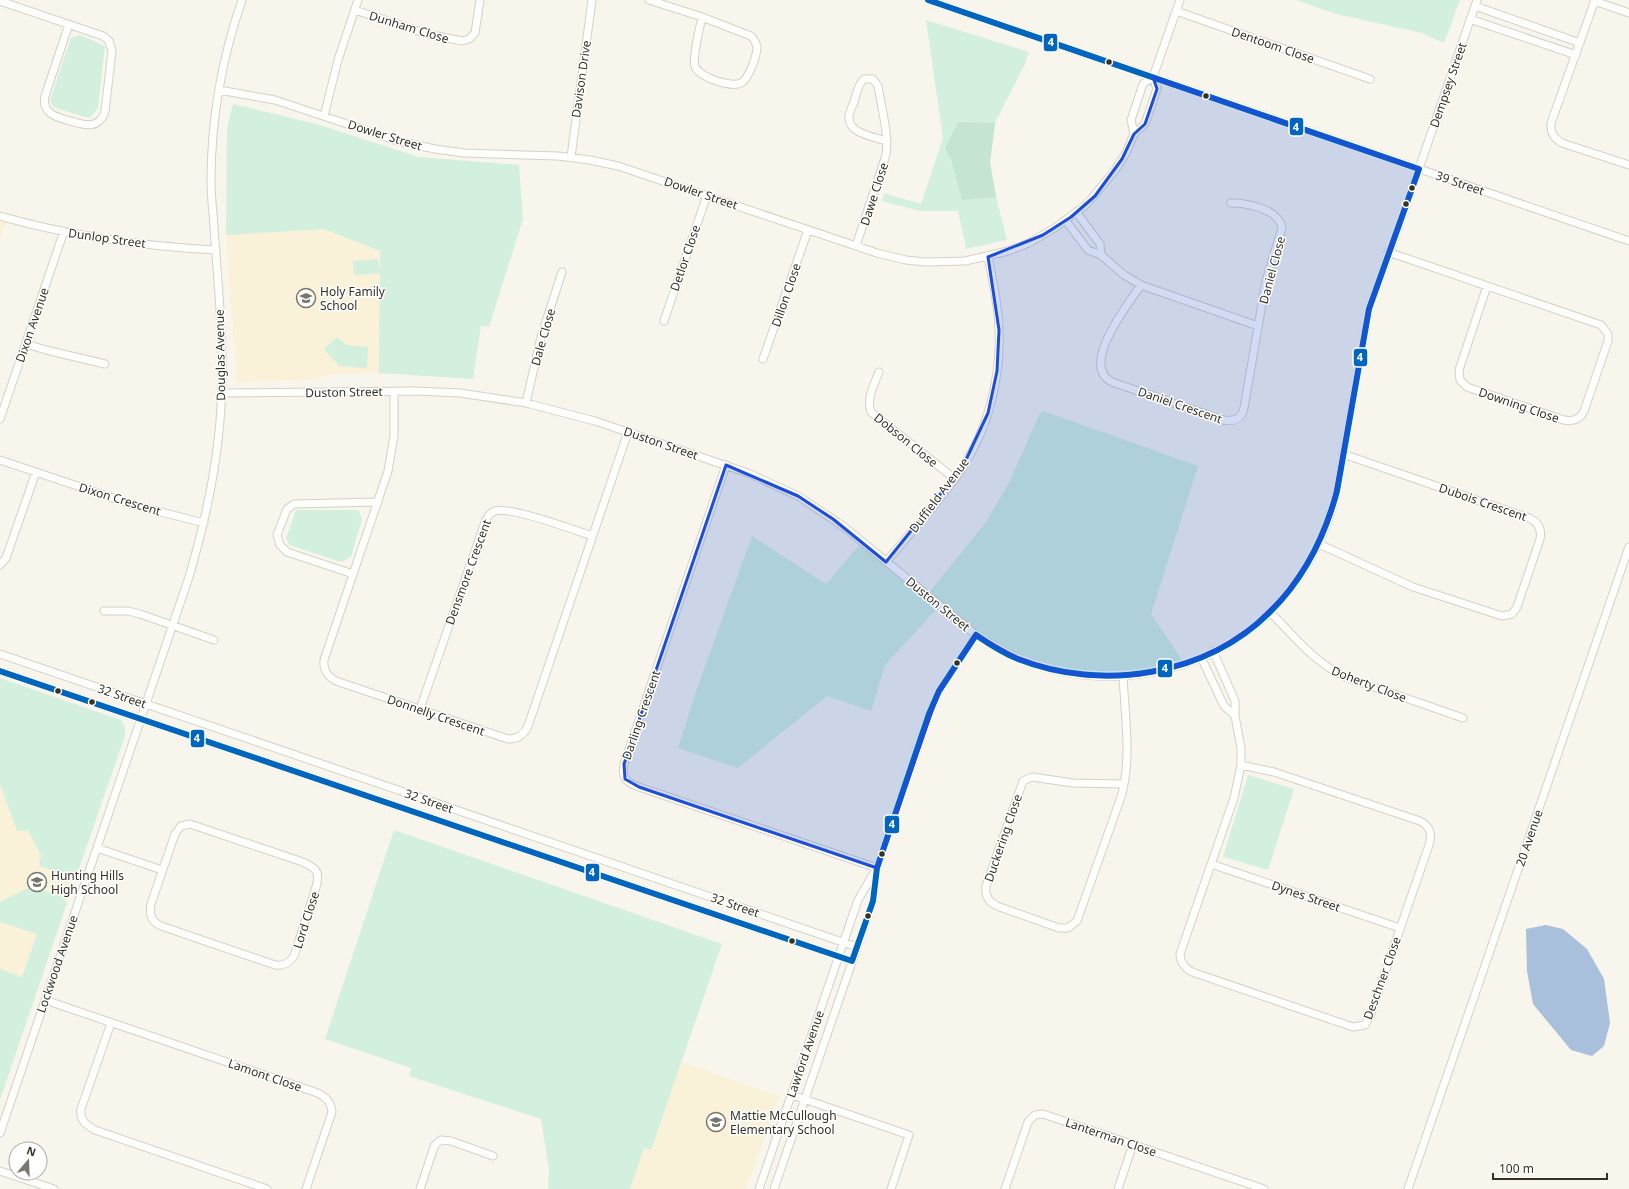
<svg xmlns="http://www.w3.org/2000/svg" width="1629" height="1189" viewBox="0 0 1629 1189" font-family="'Noto Sans',sans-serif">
<rect width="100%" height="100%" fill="#f8f5ec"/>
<path fill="#faf1d9" d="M 0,216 L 8,218 L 0,241 Z
M 324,229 L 381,251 L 379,373 L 334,374 L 310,380 L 237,382 L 226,235 Z
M 0,784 L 17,830 L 28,830 L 41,855 L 39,866 L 76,877 L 40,983 L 0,969 Z
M 681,1062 L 780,1096 L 746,1189 L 630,1189 L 644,1148 L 651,1150 Z"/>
<path fill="#d2f0dd" d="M 1296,0 L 1460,0 L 1444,43 L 1422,33 L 1336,14 Z
M 926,20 L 1029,52 L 1025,64 L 995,123 L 990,163 L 998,205 L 1007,240 L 966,249 L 958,211 L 920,211 L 882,201 L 884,193 L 921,204 L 943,138 Z
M 80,35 L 105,46 L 98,108 L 89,118 L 53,107 L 50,100 L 71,38 Z
M 233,104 L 320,125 L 419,157 L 519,165 L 523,219 L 489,327 L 481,326 L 473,379 L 379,373 L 380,251 L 324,229 L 226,235 L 227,128 Z
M 378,259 L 380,273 L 354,275 L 353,261 Z
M 337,337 L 346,345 L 368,347 L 367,368 L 339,366 L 324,349 Z
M 1043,411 L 1198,466 L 1151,614 L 1185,664 L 1123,676 L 1057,671 L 1003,651 L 939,606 L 885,665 L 871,711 L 827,696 L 738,768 L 678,748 L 697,689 L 752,536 L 826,584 L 862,542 L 927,595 L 986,522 L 1009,483 L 1039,415 Z
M 296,510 L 358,510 L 362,519 L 351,557 L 341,562 L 289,545 L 286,538 Z
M 0,678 L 121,720 L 125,727 L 125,736 L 76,877 L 39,866 L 41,855 L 28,830 L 17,831 L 0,784 Z
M 1248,775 L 1294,789 L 1268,870 L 1223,857 Z
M 394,830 L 722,944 L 651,1150 L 644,1148 L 630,1189 L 548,1189 L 549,1170 L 541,1119 L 409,1076 L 411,1068 L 325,1039 Z
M 33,887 L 63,897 L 67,903 L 0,1100 L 0,969 L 22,977 L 37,934 L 0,922 L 0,902 L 28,888 Z"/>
<path fill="#c5e4d1" d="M 958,122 L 995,123 L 990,163 L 996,197 L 962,200 L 951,159 L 945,148 Z"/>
<path fill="#a8c0db" d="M 1546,925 L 1563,929 L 1587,949 L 1604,979 L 1610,1023 L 1604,1046 L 1592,1056 L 1571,1050 L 1533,1004 L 1527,971 L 1526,929 Z"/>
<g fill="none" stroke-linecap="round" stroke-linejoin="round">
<g stroke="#d5d1c7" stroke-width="9">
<path id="minor" d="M 649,0 L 702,17 L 751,36 C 754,39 756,42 757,47 C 757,55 749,79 741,83 C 731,88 698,77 695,66 C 692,57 700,27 702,17
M 928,0 L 1629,241
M 1595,0 L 1551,123 C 1550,133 1554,138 1562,143 L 1629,165
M 0,1 L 103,36 L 109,41 L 112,51 L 105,111 C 104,115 102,119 98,122 C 91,127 82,124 74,122 C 59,118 41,115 45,96 L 69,24
M 1594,1 L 1629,13
M 1475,6 L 1580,43
M 355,10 L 427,34 L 462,41 L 469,39 L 475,33 L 480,0
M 1176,11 L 1370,79
M 1470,19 L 1576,55
M 1153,77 L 1180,0
M 219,90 L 275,100 L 398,141 L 435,149 L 464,153 L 558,156 L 590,160 L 618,166 L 877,253 L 906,260 L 925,262 L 965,261 L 1008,251 L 1029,243 L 1056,227 L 1087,204 L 1115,170 L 1126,153 L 1134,134 L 1145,124 L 1157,89 L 1153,77
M 324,116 L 338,60 L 358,0
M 1134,134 L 1131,120 L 1143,84 L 1153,77
M 571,157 L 592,0
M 1077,213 L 1100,244 L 1101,255
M 0,216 C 70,236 143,246 216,250
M 1066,221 L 1088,250 L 1101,255 L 1124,275 L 1141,285 L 1258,326
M 856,246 L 886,155 L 887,141 L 885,124 L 878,86 L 873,79 L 864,79 C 858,84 856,95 854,102 C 852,107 849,112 849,117 C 848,134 875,137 887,141
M 1388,252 L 1601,325 L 1608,334 L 1608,341 L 1584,411 C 1580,419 1573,422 1564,420 L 1473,389 L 1467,387 L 1460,380 L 1459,370 L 1487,286
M 1141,285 C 1128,304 1079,366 1112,382 L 1223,420 C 1234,422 1242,419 1244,408 L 1266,281 L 1282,228 C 1279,209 1247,203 1231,203
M 664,321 L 707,195
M 26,344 L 46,350 L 105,364
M 763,359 L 808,230
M 879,372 C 874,385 866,399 871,412 L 955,479
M 394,391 L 394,436 L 388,471 L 324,660 C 323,670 327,676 336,681 L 508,739 C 518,739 524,735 528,726 L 628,432
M 222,393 L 415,391 L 460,393 L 526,403 L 595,421 L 748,473 L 798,496 L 843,526 L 976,635 C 990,644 1004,653 1019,659 C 1101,693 1207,676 1270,612 C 1304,578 1326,537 1337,491 L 1369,309 L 1404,212 L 1477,0
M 526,403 L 541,337 L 562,272
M 0,419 L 64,231
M 0,460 L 134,505 L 204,523
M 726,465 L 624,764 C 621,778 627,783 639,787 L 877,868
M 1319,544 L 1413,587 L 1502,616 L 1512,614 L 1517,607 L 1540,539 C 1542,529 1538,522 1529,518 L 1343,454
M 886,562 C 912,531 940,501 962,468 C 989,428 1001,376 999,329 C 998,304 993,280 988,257
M 0,565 L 6,558 L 36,472
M 353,574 L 287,552 L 280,545 L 277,535 L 287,509 L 294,504 L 378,502
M 104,611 L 128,611 L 140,614 L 214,640
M 1270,612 C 1295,637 1315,664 1348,678 L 1463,718
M 1213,651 L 1235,701 L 1235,716 L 1241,748 L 1241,765 L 1234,798 L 1180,954 C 1180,963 1185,968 1192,972 L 1353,1027 L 1365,1025 L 1370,1016 L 1429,845 C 1432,834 1431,827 1420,821 L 1274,772 L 1241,765
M 0,654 L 857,947
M 1201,657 L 1224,706 L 1235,716
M 0,671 L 852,961
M 1123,676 C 1125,716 1132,759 1121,797 L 1077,921 L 1068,928 L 1059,928 L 997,906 C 988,902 985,895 986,886 L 1023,781 L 1032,777 L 1073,783 L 1124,784
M 420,709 L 485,522 C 487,517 490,513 495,511 C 510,506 575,530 592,536
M 190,824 L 300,861 C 315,867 321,871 316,887 L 294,956 C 289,963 284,966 275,965 L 161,926 C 151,921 149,915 151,904 L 175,834 L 181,826 Z
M 97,848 L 162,870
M 1211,864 L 1400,928
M 45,1000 L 315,1092 C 325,1096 331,1101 332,1112 L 306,1189
M 111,1023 L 81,1109 C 79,1120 86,1125 95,1130 L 267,1189
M 792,1095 L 909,1135 L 891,1189
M 0,1133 L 188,580 C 208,514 222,444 222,375 C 223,325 217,276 214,227 C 213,212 211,196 211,181 C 211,119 222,58 242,0
M 0,1171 L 54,1189
M 420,1189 L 433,1150 L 435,1145 L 441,1140 L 451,1141 L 493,1156
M 759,1189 L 858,900 L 875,871
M 774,1189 L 873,901 L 877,868 L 929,714 L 939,691 L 976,635
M 1005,1189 L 1028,1122 L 1035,1115 L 1043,1114 L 1264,1189
M 1118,1189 L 1133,1144
M 1408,1189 L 1629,547"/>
</g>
<use href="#minor" stroke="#fefefc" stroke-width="7"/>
<g stroke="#fff" stroke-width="9">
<path id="bus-1" d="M 928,0 L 1419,169
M 976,635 C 989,644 1003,653 1018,659 C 1102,692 1206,676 1271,611 C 1304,578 1325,536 1337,491 L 1369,309 L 1419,169
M 0,671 L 852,961 L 873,901 L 877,868 L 929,714 L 939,691 L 976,635"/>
</g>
<use href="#bus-1" stroke="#0065bd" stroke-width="6"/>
</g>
<path fill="#1d4ed8" fill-opacity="0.2" stroke="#1d4ed8" stroke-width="3" stroke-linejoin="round" d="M 1153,77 L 1419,169 L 1369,309 L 1332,511 L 1315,551 L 1286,594 L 1252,627 L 1222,647 L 1185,664 L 1139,675 L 1089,676 L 1057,671 L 1019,659 L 976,635 L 939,691 L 877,868 L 639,787 L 625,779 L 624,764 L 726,465 L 798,496 L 833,519 L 886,562 L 963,466 L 988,413 L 997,371 L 999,330 L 988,257 L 1043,235 L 1071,217 L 1095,196 L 1122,159 L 1134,134 L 1145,124 L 1157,89 Z"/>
<defs>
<g id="school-ring" transform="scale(1)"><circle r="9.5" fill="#fff" stroke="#79766b" stroke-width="1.5"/><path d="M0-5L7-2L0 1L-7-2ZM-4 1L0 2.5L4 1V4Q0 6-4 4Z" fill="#79766b"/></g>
</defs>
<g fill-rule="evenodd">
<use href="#school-ring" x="306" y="298"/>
<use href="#school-ring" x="37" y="882"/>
<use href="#school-ring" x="716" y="1122"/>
</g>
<g fill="#343125" stroke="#fff" stroke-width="1.5">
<circle cx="1109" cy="62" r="3.5"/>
<circle cx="1206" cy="96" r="3.5"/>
<circle cx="1412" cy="188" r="3.5"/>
<circle cx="1406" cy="204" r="3.5"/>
<circle cx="957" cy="663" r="3.5"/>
<circle cx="58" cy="691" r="3.5"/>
<circle cx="92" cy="702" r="3.5"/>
<circle cx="882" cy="854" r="3.5"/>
<circle cx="868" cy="916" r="3.5"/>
<circle cx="792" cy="941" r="3.5"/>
</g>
<g text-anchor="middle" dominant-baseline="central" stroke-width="3" stroke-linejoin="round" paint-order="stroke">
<g font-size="12" fill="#343125" stroke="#fff">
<text transform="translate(409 27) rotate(17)">Dunham Close</text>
<text transform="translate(1273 45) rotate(19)">Dentoom Close</text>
<text transform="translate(581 79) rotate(-82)">Davison Drive</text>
<text transform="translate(1448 85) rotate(-71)">Dempsey Street</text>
<text transform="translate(385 135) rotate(17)">Dowler Street</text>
<text transform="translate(1460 183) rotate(19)">39 Street</text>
<text transform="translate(701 193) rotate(19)">Dowler Street</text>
<text transform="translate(874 194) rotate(-72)">Dawe Close</text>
<text transform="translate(107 238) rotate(8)">Dunlop Street</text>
<text transform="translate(685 258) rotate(-71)">Detlor Close</text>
<text transform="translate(1272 270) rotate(-75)">Daniel Close</text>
<text transform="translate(786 295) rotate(-71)">Dillon Close</text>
<text transform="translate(32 325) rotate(-71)">Dixon Avenue</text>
<text transform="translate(543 337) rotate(-74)">Dale Close</text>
<text transform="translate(220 355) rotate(-91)">Douglas Avenue</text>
<text transform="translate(344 392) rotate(-1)">Duston Street</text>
<text transform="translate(1180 405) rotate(19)">Daniel Crescent</text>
<text transform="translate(1519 405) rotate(19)">Downing Close</text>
<text transform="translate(906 440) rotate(39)">Dobson Close</text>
<text transform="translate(661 443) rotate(19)">Duston Street</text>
<text transform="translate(939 495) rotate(-53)">Duffield Avenue</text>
<text transform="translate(120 499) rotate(17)">Dixon Crescent</text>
<text transform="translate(1483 502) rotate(19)">Dubois Crescent</text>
<text transform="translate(468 572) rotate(-70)">Densmore Crescent</text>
<text transform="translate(938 604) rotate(39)">Duston Street</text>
<text transform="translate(1369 684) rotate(21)">Doherty Close</text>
<text transform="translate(122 696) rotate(19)">32 Street</text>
<text transform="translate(436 715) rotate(19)">Donnelly Crescent</text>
<text transform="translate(641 715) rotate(-71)">Darling Crescent</text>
<text transform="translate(429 801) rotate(19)">32 Street</text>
<text transform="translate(1003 838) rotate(-71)">Duckering Close</text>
<text transform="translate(1529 838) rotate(-71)">20 Avenue</text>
<text transform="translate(1306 896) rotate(19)">Dynes Street</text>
<text transform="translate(735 905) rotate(19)">32 Street</text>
<text transform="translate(306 920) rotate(-72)">Lord Close</text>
<text transform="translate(57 964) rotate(-71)">Lockwood Avenue</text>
<text transform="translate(1382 978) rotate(-70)">Deschner Close</text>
<text transform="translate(805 1054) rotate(-71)">Lawford Avenue</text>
<text transform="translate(265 1075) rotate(19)">Lamont Close</text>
<text transform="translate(1111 1137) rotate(19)">Lanterman Close</text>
</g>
<g font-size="12" fill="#343125" stroke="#fff" text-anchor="start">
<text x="320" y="291">Holy Family<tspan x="320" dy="14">School</tspan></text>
<text x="51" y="875">Hunting Hills<tspan x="51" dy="14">High School</tspan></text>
<text x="730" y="1115">Mattie McCullough<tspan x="730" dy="14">Elementary School</tspan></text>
</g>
</g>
<g stroke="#fff" stroke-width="1.5">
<rect x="1043" y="33" width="15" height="19" rx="4" fill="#0065bd"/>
<rect x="1289" y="117" width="15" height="19" rx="4" fill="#0065bd"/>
<rect x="1353" y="348" width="15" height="19" rx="4" fill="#0065bd"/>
<rect x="1157" y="659" width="16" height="19" rx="4" fill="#0065bd"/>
<rect x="190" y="729" width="15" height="19" rx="4" fill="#0065bd"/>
<rect x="884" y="815" width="16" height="19" rx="4" fill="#0065bd"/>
<rect x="585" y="863" width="15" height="19" rx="4" fill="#0065bd"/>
</g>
<g font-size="11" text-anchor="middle" font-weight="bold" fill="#fff">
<text x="1051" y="46">4</text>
<text x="1296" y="131">4</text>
<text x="1360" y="361">4</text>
<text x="1165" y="672">4</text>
<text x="197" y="742">4</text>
<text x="892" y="828">4</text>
<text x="592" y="876">4</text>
</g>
<g transform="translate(28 1161) rotate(19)"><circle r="19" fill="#ffffff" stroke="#aeada8"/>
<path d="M0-3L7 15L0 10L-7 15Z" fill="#79766b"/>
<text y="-6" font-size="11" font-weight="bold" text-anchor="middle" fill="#343125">N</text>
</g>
<path d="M1493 1173v6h114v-6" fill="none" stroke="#343125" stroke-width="2"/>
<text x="1499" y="1173" font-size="12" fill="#343125" stroke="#ffffff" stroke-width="3" paint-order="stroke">100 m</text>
</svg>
